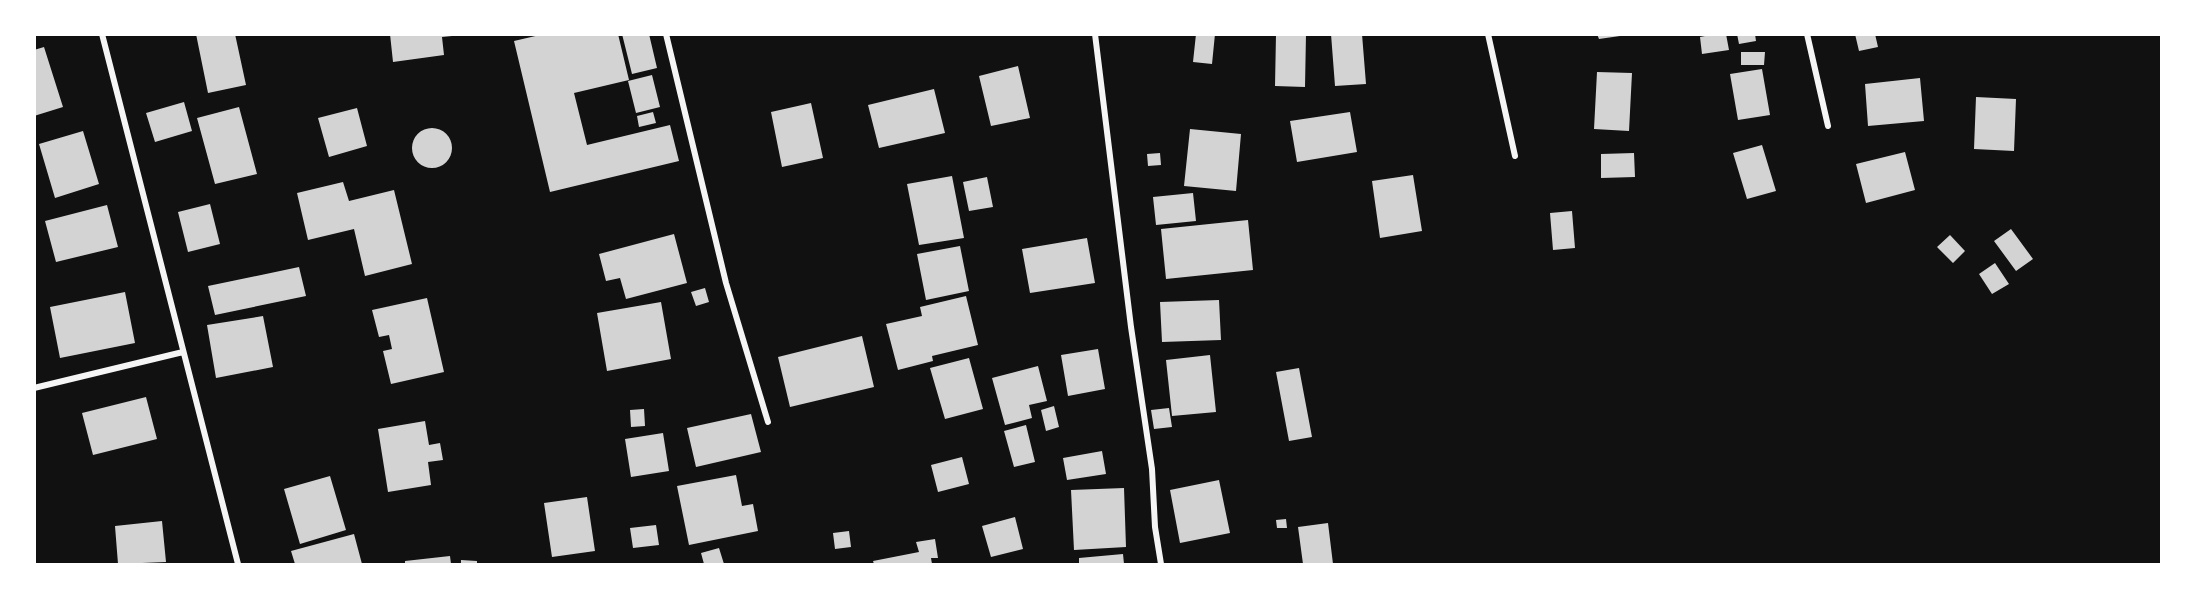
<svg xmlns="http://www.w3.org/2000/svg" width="2196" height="599" viewBox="0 0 2196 599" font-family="'DejaVu Sans',sans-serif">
<rect width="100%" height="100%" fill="#111"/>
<path fill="#d3d3d3" d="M 196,34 L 235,34 L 246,85 L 208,93 Z
M 390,34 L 452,34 L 452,36 L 442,37 L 444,55 L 393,62 Z
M 544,34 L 618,34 L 629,80 L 574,93 L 587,145 L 670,125 L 679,161 L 550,192 L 514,41 Z
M 622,34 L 649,34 L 657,68 L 632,74 Z
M 1196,34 L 1215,34 L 1212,64 L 1193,62 Z
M 1276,34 L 1306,34 L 1305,87 L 1275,86 Z
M 1331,34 L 1362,34 L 1366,84 L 1335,86 Z
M 1597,34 L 1619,34 L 1620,36 L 1599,39 Z
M 1715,34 L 1726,34 L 1729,50 L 1702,54 L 1700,37 Z
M 1737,34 L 1755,34 L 1756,41 L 1739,44 Z
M 1855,34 L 1875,34 L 1878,47 L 1859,51 Z
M 44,47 L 63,107 L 34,116 L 34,50 Z
M 1741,52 L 1765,52 L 1764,65 L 1741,65 Z
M 1018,66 L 1030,118 L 991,126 L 979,76 Z
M 1762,69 L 1770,115 L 1738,120 L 1730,74 Z
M 1597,72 L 1632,73 L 1629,131 L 1594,129 Z
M 652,75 L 660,107 L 636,113 L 628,81 Z
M 1920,78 L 1924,121 L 1868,126 L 1865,84 Z
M 934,89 L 945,133 L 879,148 L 868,105 Z
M 1976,97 L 2016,99 L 2014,151 L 1974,149 Z
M 184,102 L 192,131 L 155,142 L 146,113 Z
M 811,103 L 823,158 L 782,167 L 771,112 Z
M 239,107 L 257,174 L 215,184 L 197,118 Z
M 357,108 L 367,146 L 329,157 L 318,118 Z
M 653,112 L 656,123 L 639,127 L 637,116 Z
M 1350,112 L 1357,152 L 1297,162 L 1290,121 Z
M412 148a20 20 0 1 1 40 0a20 20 0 1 1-40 0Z
M 1190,129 L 1241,134 L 1236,191 L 1184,186 Z
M 83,131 L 99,184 L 55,198 L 39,144 Z
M 1762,145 L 1776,191 L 1747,199 L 1733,153 Z
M 1905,152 L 1915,190 L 1866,203 L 1856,164 Z
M 1160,153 L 1161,165 L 1148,166 L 1147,154 Z
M 1634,153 L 1635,177 L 1601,178 L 1601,154 Z
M 1413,175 L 1422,231 L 1380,238 L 1372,181 Z
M 952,176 L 964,238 L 919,245 L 907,184 Z
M 987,177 L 993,207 L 969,211 L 963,182 Z
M 343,182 L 349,201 L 394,190 L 412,264 L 365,276 L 354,229 L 308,240 L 297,193 Z
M 1193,193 L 1196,221 L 1156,225 L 1153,197 Z
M 210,204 L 220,244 L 188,252 L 178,212 Z
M 107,205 L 118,247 L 56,262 L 45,221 Z
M 1572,211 L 1575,248 L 1553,250 L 1550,213 Z
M 1248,220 L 1253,270 L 1166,279 L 1161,229 Z
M 2011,229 L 2033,259 L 2016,271 L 1994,241 Z
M 674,234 L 687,283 L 626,299 L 620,278 L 606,281 L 599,254 Z
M 1950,235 L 1965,251 L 1953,263 L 1937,247 Z
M 1087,238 L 1095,283 L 1030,293 L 1022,249 Z
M 960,246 L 969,291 L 926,300 L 917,254 Z
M 1995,263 L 2009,284 L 1992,294 L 1979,274 Z
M 299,267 L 306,296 L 215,315 L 208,286 Z
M 705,288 L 709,302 L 696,306 L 691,292 Z
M 125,292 L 135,343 L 60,358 L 50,307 Z
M 966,296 L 978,345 L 932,356 L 933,361 L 898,370 L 886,324 L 922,316 L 920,307 Z
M 427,298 L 444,372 L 391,384 L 383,351 L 392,349 L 389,335 L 379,337 L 372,310 Z
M 1219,300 L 1221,340 L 1162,342 L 1160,302 Z
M 661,302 L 671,359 L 607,371 L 597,313 Z
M 263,316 L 273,367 L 216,378 L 207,325 Z
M 862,336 L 874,387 L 790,407 L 778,357 Z
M 1098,349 L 1105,389 L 1068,396 L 1061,355 Z
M 1210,355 L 1216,412 L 1172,416 L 1166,360 Z
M 969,358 L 983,409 L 945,419 L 930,368 Z
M 1038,366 L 1047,401 L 1029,405 L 1032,418 L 1005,425 L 992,378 Z
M 1299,368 L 1312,437 L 1289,441 L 1276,372 Z
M 146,397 L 157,439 L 93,455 L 82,413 Z
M 1054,406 L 1059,427 L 1046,431 L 1041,410 Z
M 1169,408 L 1172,427 L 1154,429 L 1151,410 Z
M 644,409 L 645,426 L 631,427 L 630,410 Z
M 751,414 L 761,452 L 696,467 L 687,428 Z
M 425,421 L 429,445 L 440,443 L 443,460 L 428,462 L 431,485 L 388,492 L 378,429 Z
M 1026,425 L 1035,462 L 1014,467 L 1004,431 Z
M 663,433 L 669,471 L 631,477 L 625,439 Z
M 1102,451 L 1106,474 L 1067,480 L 1063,458 Z
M 962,457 L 969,484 L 938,492 L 931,465 Z
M 736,475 L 742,506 L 753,504 L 758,531 L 689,545 L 677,486 Z
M 330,476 L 346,530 L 300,544 L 284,489 Z
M 1219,480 L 1230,533 L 1180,543 L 1170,490 Z
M 1124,488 L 1126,547 L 1074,550 L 1071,490 Z
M 587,497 L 595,551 L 552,557 L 544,503 Z
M 1015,517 L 1023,549 L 991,557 L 982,526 Z
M 1286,519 L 1287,528 L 1277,528 L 1276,520 Z
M 162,521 L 166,562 L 118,564 L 115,526 Z
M 1328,523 L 1333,564 L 1303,564 L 1298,527 Z
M 656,525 L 659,545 L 633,548 L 630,528 Z
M 849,531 L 851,547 L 835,549 L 833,533 Z
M 354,534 L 362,564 L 295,564 L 291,551 Z
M 935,539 L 938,558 L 931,558 L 932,564 L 874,564 L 873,561 L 919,552 L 916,542 Z
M 719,548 L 724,564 L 704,564 L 701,553 Z
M 1123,554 L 1124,564 L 1079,564 L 1079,558 Z
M 450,556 L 451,564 L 405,564 L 405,561 Z
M 461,560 L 477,561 L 477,564 L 461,564 Z"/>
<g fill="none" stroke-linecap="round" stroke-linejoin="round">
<path stroke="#f5f5f5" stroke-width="6" d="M 102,34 L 238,564
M 666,34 L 726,283 L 768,422
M 1095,34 L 1131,327 L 1152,469 L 1155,527 L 1161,564
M 1488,34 L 1515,156
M 1807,34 L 1828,126
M 34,388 L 183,352"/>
</g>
<rect width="2196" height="599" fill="none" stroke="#ffffff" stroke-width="72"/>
</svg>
